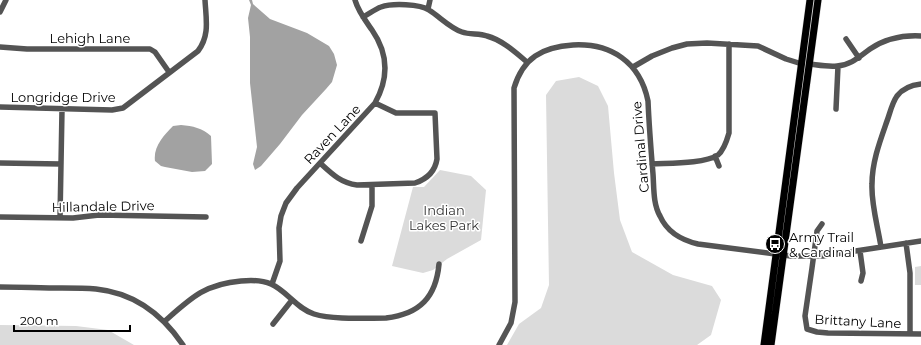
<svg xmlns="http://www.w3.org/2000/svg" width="921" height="345" viewBox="0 0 921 345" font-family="Montserrat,sans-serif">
<rect width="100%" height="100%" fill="#fff"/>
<path fill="#dbdbdb" d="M 579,77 L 598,86 L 608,106 L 614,173 L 620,220 L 632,252 L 673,275 L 712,286 L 721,300 L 711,335 L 697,345 L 507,345 L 519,324 L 541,308 L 549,285 L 546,95 L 556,81 Z
M 440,170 L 471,176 L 486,190 L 481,240 L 447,259 L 433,270 L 423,273 L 392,266 L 413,187 L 424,187 Z
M 921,266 L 921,285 L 915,285 L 915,267 Z
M 0,325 L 76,326 L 108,330 L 134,345 L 0,345 Z"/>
<path fill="#a2a2a2" d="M 249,0 L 252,0 L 253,4 L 270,19 L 307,33 L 329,46 L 334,54 L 337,65 L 332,82 L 326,89 L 302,115 L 280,144 L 261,166 L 255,170 L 253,164 L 257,147 L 250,83 L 250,37 L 248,18 L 251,5 Z
M 181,125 C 193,126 202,128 211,136 L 212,164 L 205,171 L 192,172 L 165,167 L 161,166 L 155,161 C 153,147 164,135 173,126 Z"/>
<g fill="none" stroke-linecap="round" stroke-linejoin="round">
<g stroke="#dbdbdb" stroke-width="8">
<path id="major" d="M 764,345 L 810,0
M 771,345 L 818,0"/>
</g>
<path stroke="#545454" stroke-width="5.5" d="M 428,9 L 430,0
M 0,12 L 6,0
M 363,17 C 369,14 375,9 381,7 C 392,3 420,4 429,10 C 440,17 450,28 462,32 C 470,35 479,33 487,36 C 502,40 515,52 527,62
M 846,39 L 859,58
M 0,47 L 27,49 L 150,49 L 155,52 L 169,72
M 809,64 C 818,65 828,67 837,66 C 851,65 859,57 870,49 C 885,39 903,35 921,36
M 633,67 L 652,56 L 672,48 L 687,44 L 707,43 L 758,46 L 786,59 L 802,64
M 0,107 L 112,110 L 123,108 L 198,51 C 210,35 206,19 205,0
M 836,109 L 838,66
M 715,156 L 719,166
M 0,163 L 61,164
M 320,163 C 332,174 341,183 357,185 L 415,183 C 427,179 435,172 437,159 L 435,113 L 396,113 L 375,103
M 652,164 C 669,163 704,164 718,155 C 724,150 727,140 729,133 L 729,44
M 0,217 L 73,218 L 99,215 L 206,217
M 60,218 L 62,110
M 822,224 L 817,231 L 812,268 L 805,316 L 807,329 L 817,332 L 828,333 L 921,334
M 361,241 L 372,206 L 372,185
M 906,243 L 910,273 L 910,334
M 881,247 C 878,227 871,204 872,184 C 872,162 880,141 887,121 C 890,113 892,103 897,96 C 903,88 912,85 921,84
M 860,251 L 863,273 L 861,281
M 272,284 L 280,261 L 279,228 L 281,216 L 286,203 L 297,188 L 375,103 C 389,78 388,53 372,30 C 365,20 358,11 355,0
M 0,287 C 21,287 41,288 62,288 C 73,288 85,288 96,289 C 135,293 162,314 183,345
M 165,321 C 191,298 205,284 241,281 C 251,280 262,280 271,284 C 287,291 296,308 314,314 C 333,320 365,318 386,318 C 420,314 436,297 439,264
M 273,324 L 292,300
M 499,345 L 511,323 L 515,302 L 514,88 C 523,58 542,47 573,45 C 611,43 640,62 648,101 C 649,125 651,150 653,174 C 654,188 653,204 660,216 C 667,232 681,240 698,244 L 791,256 L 823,256 L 921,241"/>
<use href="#major" stroke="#000" stroke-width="7"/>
</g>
<defs>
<g id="bus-disc" transform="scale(1)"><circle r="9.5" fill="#000" stroke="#fff"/><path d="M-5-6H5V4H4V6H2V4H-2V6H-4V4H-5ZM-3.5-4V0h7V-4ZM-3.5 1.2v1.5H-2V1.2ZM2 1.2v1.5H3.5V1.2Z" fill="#fff"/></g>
</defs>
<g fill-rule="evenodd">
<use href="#bus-disc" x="775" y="244"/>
</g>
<g text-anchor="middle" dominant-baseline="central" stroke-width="3" stroke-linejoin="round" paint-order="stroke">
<g font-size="13" fill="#000" stroke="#fff">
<text x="90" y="38">Lehigh Lane</text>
<text x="63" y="97">Longridge Drive</text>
<text transform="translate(332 134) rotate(-47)">Raven Lane</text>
<text transform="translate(640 147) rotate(-95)">Cardinal Drive</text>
<text transform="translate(103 206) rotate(-1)">Hillandale Drive</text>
<text transform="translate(858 321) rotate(3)">Brittany Lane</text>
</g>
<g font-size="13" fill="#323232" stroke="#fff">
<text x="444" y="210">Indian<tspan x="444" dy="15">Lakes Park</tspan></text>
</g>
<g font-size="13" fill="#000" stroke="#fff" text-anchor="start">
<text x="789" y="237">Army Trail<tspan x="789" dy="15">&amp; Cardinal</tspan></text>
</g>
</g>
<path d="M14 325v6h116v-6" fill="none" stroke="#000000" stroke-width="2"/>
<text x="20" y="325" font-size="12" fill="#000000" stroke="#ffffff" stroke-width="3" paint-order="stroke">200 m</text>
</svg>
